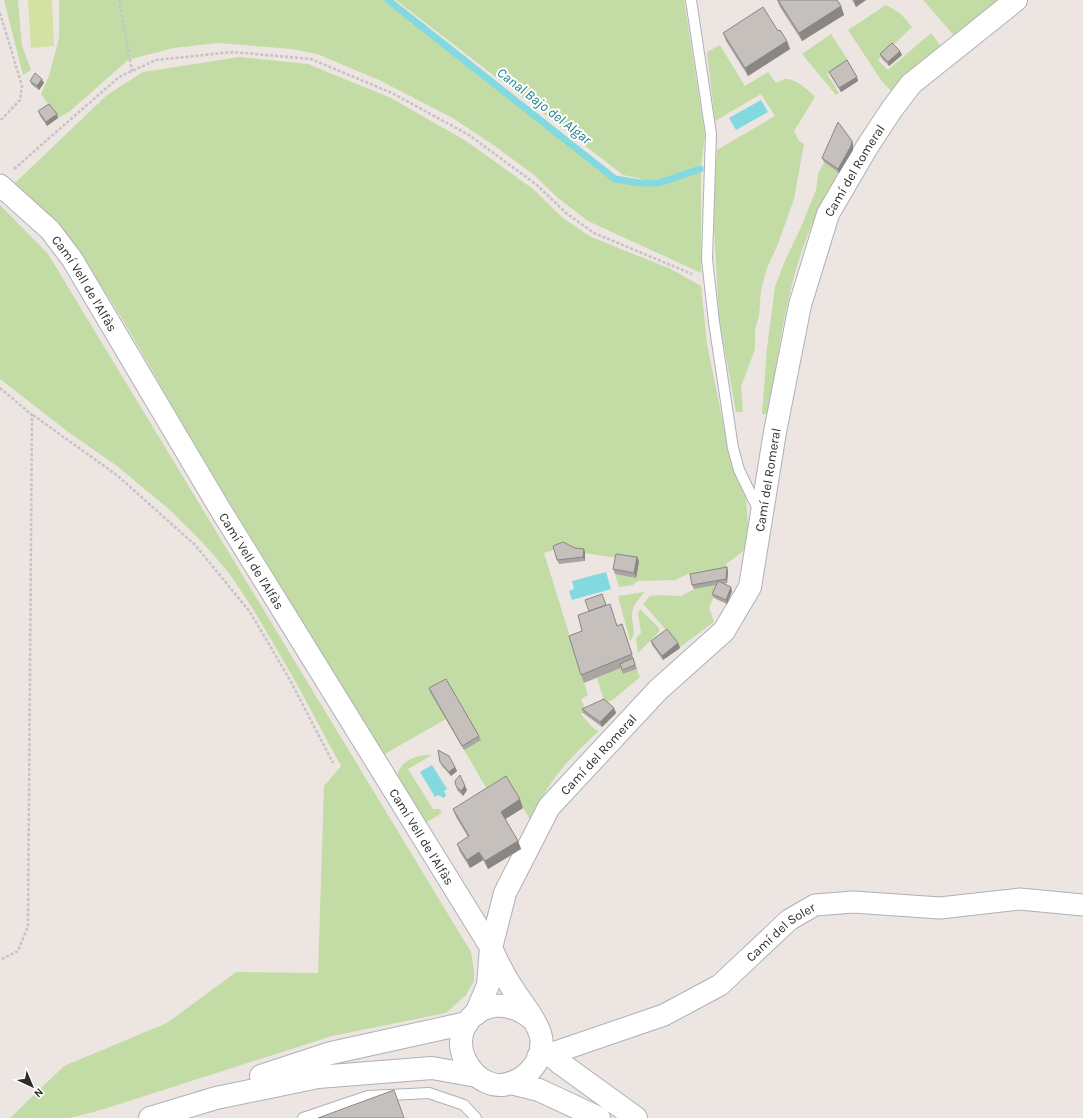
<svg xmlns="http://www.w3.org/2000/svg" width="1083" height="1118" viewBox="0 0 1083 1118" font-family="Karla,sans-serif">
<rect width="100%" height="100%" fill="#ece5e1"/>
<path fill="#c3dca5" d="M 4,0 L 18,0 L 22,46 L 31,70 L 23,75 Z
M 59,0 L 384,0 L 614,179 L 659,184 L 701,170 L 701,273 L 588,221 L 558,198 L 533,174 L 492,144 L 451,117 L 379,80 L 317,54 L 292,49 L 218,43 L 173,48 L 128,60 L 69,112 L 58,118 L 41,94 L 49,76 L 59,38 Z
M 396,0 L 684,0 L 705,136 L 701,166 L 663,179 L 646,180 L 623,175 Z
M 923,0 L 998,0 L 1001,1 L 957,39 Z
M 886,5 L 900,13 L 912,27 L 878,60 L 888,70 L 931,33 L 943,49 L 892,92 L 881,80 L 848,30 Z
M 831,34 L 848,60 L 827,74 L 839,93 L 836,95 L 802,54 Z
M 720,45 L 745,86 L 768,72 L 776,83 C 778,82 782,80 785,79 C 795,78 809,90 815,97 L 794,131 L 799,141 L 804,144 L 794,199 L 778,244 L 767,268 L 761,290 L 759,316 L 755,329 L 755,349 L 741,387 L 743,412 L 736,412 L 719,318 L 713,209 L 717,150 L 775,116 L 761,94 L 715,121 L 707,52 Z
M 240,57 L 308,64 L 391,98 L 466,141 L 533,189 L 563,218 L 591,237 L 671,269 L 701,286 L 707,344 L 722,418 L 732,465 L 746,499 L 749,535 L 745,550 L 726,564 L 728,568 L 723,570 L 688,574 L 675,580 L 638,581 L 633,585 L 619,587 L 615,574 L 636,578 L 638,561 L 577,552 L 565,546 L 544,553 L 588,695 L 581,699 L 586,711 L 581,714 L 593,728 L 599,731 C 570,757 545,784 531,821 L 509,785 L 491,796 L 446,719 L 383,755 C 318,648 253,542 189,435 C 138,349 91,249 15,183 L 107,95 L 143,72 Z
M 824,162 L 839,173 C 831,187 823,201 816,216 C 789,271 777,353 770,414 L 762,414 L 767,348 L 775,287 L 784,263 L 801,227 L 816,190 L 818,174 Z
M 0,205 L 48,254 L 471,952 L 474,970 L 474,981 L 466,995 L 446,1013 L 332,1036 L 101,1110 L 70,1118 L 10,1118 L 64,1066 L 167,1023 L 236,972 L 318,973 L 324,786 L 341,766 L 293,677 L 253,609 L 229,573 L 203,543 L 170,510 L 117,466 L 71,434 L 0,379 Z
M 719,584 L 709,608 L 714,622 L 680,647 C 668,632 656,618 643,604 L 650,596 L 658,595 L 681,596 L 694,589 Z
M 645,592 C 639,598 633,605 632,614 C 631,624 638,632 630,641 L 618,596 Z
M 640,609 L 659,628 L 659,632 L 638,653 L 636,638 L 641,633 L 638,614 Z
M 622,668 L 624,674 L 637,669 L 640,677 L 614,699 L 605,703 L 597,678 Z
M 432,755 L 408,769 L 433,809 L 439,809 L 442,813 L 424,824 L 397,778 C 398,761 417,754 432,755 Z"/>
<path fill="#d3e1a2" d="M 28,0 L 52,0 L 54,46 L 31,48 Z"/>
<path fill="#82dae0" d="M 761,100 L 768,112 L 736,130 L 729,118 Z
M 606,572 L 611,589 L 572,600 L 569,591 L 574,589 L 572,581 Z
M 432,765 L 447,789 L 444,791 L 446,795 L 444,798 L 438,795 L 435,797 L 420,772 Z"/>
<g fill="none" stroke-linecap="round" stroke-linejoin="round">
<path stroke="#82dae0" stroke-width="7" d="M 388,0 L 615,179 L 639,183 L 659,183 L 700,169"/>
<g stroke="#adb1b7" stroke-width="12">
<path id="service" d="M 691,0 L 711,134 L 707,259 L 714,322 L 733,448 L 739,470 L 759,511
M 303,1118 L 368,1096 L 429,1093 L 464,1105 L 476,1118"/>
</g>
<g stroke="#adb1b7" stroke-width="23">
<g id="minor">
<path id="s1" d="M 0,185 L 50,230 L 72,259 L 220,509 L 491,948"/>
<path id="s2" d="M 538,1056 L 550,1054 L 664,1015 L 720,985 L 789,920 L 815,905 L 853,902 L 940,908 L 1020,899 L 1083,905"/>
</g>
</g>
<g stroke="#adb1b7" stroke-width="24">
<g id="tertiary">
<path d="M 491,948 C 497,961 503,974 511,986 C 520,1001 534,1016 540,1033 C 548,1058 526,1082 502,1085 C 493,1086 482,1081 475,1074 C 436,1033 486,982 531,1018"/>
<path id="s3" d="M 476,1014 L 488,985 L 491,948 L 505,893 L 549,807 L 658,690 L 724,631 L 750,587 L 775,432 L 800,305 L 828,214 L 867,147 L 892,109 L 911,84 L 1016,0"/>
<path d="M 541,1047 L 560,1063 L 636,1118"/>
<path d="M 261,1076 L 331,1053 L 467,1023"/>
<path d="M 511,1083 L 539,1090 L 599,1118"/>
<path d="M 150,1118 L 216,1098 L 318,1077 L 432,1068 L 477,1076"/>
</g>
</g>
<path stroke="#c4c4c4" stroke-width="2.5" stroke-dasharray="3 2" stroke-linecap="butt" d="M 119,0 L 132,71
M 0,13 L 22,86 L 20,100 L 0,121
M 14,169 L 119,77 L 156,60 L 233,52 L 311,59 L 392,93 L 469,135 L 537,185 L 566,213 L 594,233 L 692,274
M 0,388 L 32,415 L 28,926 L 18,951 L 0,960
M 33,415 L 118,476 L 195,545 L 250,612 L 290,680 L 333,763"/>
<use href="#service" stroke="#fff" stroke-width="10"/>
<use href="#minor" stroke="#fff" stroke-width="21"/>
<use href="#tertiary" stroke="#fff" stroke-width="22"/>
</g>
<path fill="#a9a5a2" d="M 777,0 L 837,0 L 841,6 L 844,15 L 802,41 L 780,7 Z
M 852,0 L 866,0 L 856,7 Z
M 723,33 L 787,41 L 790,49 L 748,76 L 726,41 Z
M 880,54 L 902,55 L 889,66 L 882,59 Z
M 829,72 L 857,77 L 858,81 L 841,92 L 831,76 Z
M 30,81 L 44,83 L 39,90 L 32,85 Z
M 38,111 L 58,118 L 47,126 L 40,116 Z
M 852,141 L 853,145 L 853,150 L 839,173 L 824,162 L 822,158 Z
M 575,548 L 584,549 L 585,553 L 585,561 L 559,564 L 557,560 Z
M 637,557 L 639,561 L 636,578 L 615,574 L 613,569 Z
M 727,567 L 728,572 L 727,583 L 724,584 L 732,591 L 727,604 L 714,598 L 712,594 L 716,585 L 694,589 L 692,585 Z
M 606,605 L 618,626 L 625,633 L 637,669 L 623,674 L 621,668 L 584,683 L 581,675 L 582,631 Z
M 651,641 L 678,643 L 680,648 L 663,660 L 652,645 Z
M 429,688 L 479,736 L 481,740 L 464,750 L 430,692 Z
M 614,708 L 616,713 L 602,727 L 583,713 L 582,709 Z
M 440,762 L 455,767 L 457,771 L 451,776 L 442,766 Z
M 456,786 L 465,786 L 467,790 L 463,796 L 457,790 Z
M 523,808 L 505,819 L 518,841 L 521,849 L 488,869 L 483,860 L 470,868 L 460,852 L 457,844 L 468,837 L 456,817 L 453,809 Z"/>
<path fill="#8a8684" d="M 854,0 L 866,0 L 856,7 Z
M 841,6 L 844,15 L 802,41 L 799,33 Z
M 787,41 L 790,49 L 748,76 L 745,68 Z
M 900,51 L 902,55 L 889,66 L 888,62 Z
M 857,77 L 858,81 L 841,92 L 839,88 Z
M 42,79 L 44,83 L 39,90 L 37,86 Z
M 57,114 L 58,118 L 47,126 L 46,122 Z
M 852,141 L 853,145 L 853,150 L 839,173 L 838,169 Z
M 584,549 L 585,553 L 585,561 L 583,557 Z
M 637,557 L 639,561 L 636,578 L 634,573 Z
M 727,567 L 728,572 L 727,583 L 726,579 Z
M 731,587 L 732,591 L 727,604 L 726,600 Z
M 678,643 L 680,648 L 663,660 L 662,656 Z
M 614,708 L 616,713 L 602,727 L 600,722 Z
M 455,767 L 457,771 L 451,776 L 449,772 Z
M 465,786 L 467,790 L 463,796 L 461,791 Z
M 520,799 L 523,808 L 504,820 L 501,812 Z
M 518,841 L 521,849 L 488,869 L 485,861 Z
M 479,852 L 483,860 L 470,868 L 467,860 Z"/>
<path fill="#c5c0bc" stroke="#8a8684" d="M 778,0 L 837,0 L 841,6 L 799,33 Z
M 763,7 L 778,31 L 780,30 L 787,41 L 745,68 L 723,33 Z
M 892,43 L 900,51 L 888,62 L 880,54 Z
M 847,60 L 857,77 L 839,88 L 829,72 Z
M 35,73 L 42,79 L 37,86 L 30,81 Z
M 49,104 L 57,114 L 46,122 L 38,111 Z
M 838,122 L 852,141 L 851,146 L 838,169 L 822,158 Z
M 563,542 L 575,548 L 584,549 L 583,557 L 557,560 L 553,546 Z
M 616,554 L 637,557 L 634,573 L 613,569 Z
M 727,567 L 726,579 L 692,585 L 690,574 Z
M 718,581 L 731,587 L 726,600 L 712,594 Z
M 602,594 L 606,605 L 589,611 L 585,600 Z
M 610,604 L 617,626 L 622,624 L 632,654 L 581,675 L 569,636 L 582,631 L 578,615 Z
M 667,629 L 678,643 L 662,656 L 651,641 Z
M 633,658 L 635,665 L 622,670 L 620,664 Z
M 446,679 L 479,736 L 462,746 L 429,688 Z
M 604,699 L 614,708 L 600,722 L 582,709 Z
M 438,750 L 449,756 L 455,767 L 449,772 L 440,762 Z
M 460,775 L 465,786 L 461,791 L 456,786 L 455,781 Z
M 506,776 L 520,799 L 501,812 L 518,841 L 485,861 L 479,852 L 467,860 L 457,844 L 469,836 L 453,809 Z
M 394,1090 L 404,1118 L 318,1118 Z"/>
<g text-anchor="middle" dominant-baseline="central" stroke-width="4" stroke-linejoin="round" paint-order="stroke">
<g font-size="13" fill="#2d2d2d" stroke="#fff">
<text stroke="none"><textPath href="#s3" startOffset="954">Camí del Romeral</textPath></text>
<text stroke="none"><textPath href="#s1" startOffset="131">Camí Vell de l'Alfàs</textPath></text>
<text stroke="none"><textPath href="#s3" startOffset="630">Camí del Romeral</textPath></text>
<text stroke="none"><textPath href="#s1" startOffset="455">Camí Vell de l'Alfàs</textPath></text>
<text stroke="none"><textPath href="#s3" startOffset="294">Camí del Romeral</textPath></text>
<text stroke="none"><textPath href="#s1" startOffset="779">Camí Vell de l'Alfàs</textPath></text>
<text stroke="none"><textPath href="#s2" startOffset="277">Camí del Soler</textPath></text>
</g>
<g font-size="14" font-style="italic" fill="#1f7f8e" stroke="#fff">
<text transform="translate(544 106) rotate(38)">Canal Bajo del Algar</text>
</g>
</g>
<g transform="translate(32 1086) rotate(136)" stroke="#ffffff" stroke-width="3" paint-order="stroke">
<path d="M0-3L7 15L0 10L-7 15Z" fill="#2d2d2d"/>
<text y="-6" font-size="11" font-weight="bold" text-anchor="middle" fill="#2d2d2d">N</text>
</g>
</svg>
